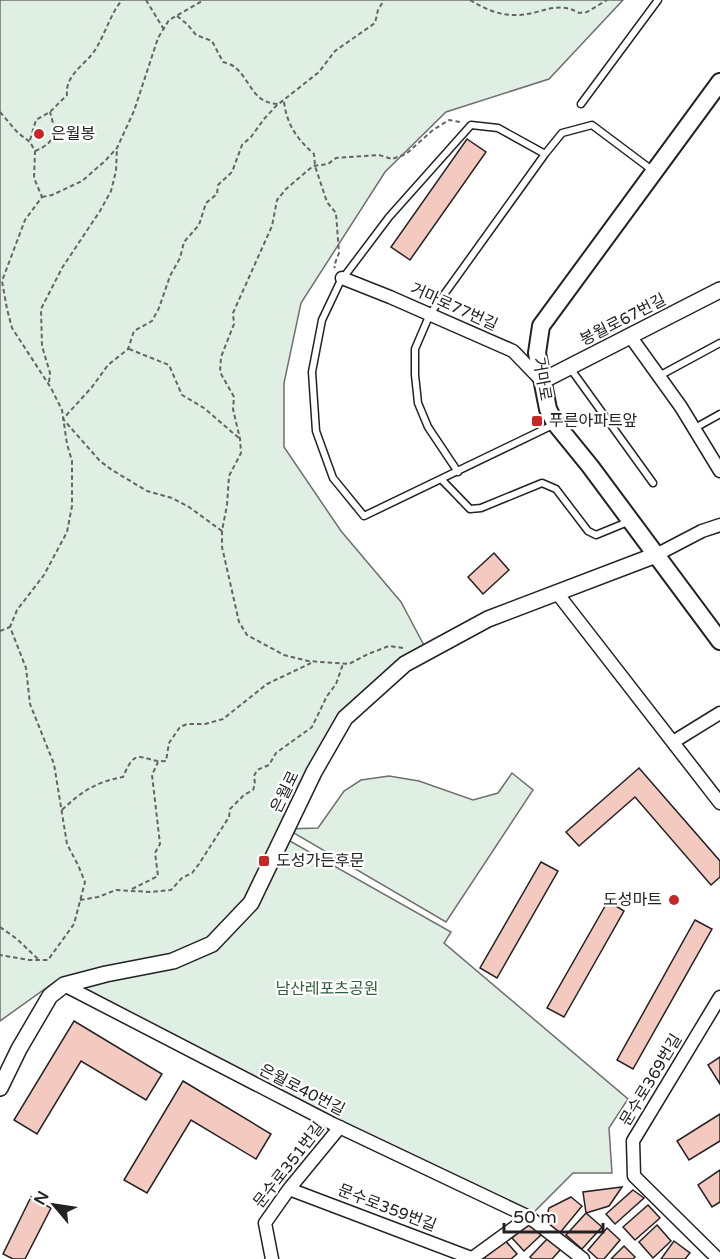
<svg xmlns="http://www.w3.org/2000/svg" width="720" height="1259" viewBox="0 0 720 1259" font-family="'Varela Round','Noto Sans KR',sans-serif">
<rect width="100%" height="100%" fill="#fff"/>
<path fill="#e0efe3" stroke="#6f6f6f" stroke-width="1.5" d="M 0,0 L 623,0 L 549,79 L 446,112 L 385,172 L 301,303 L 284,383 L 284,447 L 341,531 L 401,602 L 427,651 L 338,714 L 264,861 L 251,903 L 283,837 L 451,932 L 444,943 L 628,1099 L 609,1128 L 612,1173 L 573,1173 L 529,1217 L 71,983 L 208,945 L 56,981 L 0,1021 Z
M 512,773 L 533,790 L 446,922 L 287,829 L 318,828 L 344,791 L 361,780 L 389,776 L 419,781 L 473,800 L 498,793 Z"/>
<path fill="#f3c9c0" stroke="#222" stroke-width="1.5" d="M 467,139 L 486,152 L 410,260 L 391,247 Z
M 494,553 L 509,570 L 483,594 L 468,577 Z
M 639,768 L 720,861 L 720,877 L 711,885 L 635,797 L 579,846 L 566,832 Z
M 541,862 L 558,871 L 497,978 L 480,968 Z
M 608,901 L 624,911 L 564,1017 L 547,1008 Z
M 695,920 L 712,929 L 633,1069 L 617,1060 Z
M 74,1021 L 162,1074 L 146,1100 L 81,1061 L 37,1134 L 14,1120 Z
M 720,1057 L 720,1084 L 708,1065 Z
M 183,1081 L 271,1134 L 256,1159 L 191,1120 L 147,1193 L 124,1180 Z
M 720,1114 L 720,1141 L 689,1160 L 677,1141 Z
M 720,1170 L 720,1202 L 712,1207 L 698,1185 Z
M 622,1187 L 609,1206 L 586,1213 L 583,1192 Z
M 633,1190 L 644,1198 L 615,1224 L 606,1214 Z
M 31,1197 L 51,1208 L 25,1259 L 13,1259 L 3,1254 Z
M 571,1197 L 582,1206 L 559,1234 L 545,1222 L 549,1208 Z
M 648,1205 L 660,1218 L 635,1240 L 623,1227 Z
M 586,1213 L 602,1227 L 582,1249 L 566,1235 Z
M 529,1221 L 542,1234 L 524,1251 L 512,1238 Z
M 657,1225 L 671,1241 L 653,1258 L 639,1242 Z
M 607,1228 L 620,1240 L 604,1259 L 598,1259 L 588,1250 Z
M 503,1238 L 517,1254 L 511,1259 L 486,1259 L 483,1256 Z
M 548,1238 L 561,1249 L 552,1259 L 532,1259 L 530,1257 Z
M 674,1241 L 690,1253 L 685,1259 L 661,1259 Z
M 624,1246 L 635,1257 L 633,1259 L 611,1259 Z"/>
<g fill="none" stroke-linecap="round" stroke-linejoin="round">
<g stroke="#222" stroke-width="9">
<path id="service" d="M 581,104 L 658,0
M 570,368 L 653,483
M 659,376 L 720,343
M 555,424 L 364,516 L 333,478 L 316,431 L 312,372 L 322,320 L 340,282 L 389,217 L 471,125 L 498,128 L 545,154 L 562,133 L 592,125 L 652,170
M 695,428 L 720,414
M 458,472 L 428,427 L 418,403 L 415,375 L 415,349 L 430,314 L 545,154
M 442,480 L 470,509 L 481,508 L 542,483 L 556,489 L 588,531 L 596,535 L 630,521"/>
</g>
<g stroke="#222" stroke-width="15">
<path id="minor" d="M 342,278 L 390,297 L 513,351 L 542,381
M 630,336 L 681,407 L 720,471
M 656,555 L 702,531 L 720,525
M 557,593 L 720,803
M 673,742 L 720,713
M 64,985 L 333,1124 L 529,1217 L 583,1259
M 289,1189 L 474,1259
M 272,1259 L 265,1223 L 289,1189 L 340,1127
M 471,1259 L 529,1217
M 718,1259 L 634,1176 L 633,1141 L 720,997"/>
</g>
<g stroke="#222" stroke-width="18">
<path id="tertiary" d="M 542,381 L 720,290
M 0,1088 L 19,1049 L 50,996 L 64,985 L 106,974 L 173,961 L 212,944 L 251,903 L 314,772 L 345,718 L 405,664 L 488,619 L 656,555"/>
</g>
<g stroke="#222" stroke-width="20">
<path id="secondary" d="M 720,82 L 541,326 L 537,353 L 548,409 L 555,423 L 590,466 L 720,641"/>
</g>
<path stroke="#646464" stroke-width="2" stroke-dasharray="4.5 3" stroke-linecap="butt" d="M 146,0 L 163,28
M 470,0 C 485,9 500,16 518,15 C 542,14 557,0 579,13 L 587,12 L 607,0
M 177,16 L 187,24 L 196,35 L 212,41 L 223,62 C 227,63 233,65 236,68 C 252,83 253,103 278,104
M 284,102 C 287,125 297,139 314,154 L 315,166 L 327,202 L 336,213 L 339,253 L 334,266 L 335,268
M 0,112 L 18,133 L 30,142 L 35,151 L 34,178 L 42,197 L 25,220 L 2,281 L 7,309 L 12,328 L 51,388 L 62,410 L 67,444 L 72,461 L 72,506 L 67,532 L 44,575 L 17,610 L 10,627 L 26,668 L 30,704 L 54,764 L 67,844 L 78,865 L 85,882 L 74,924 L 48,960 L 29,960 L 0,955
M 30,140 L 36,120 L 50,112 L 67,95 C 65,76 83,66 93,53 C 105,36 109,16 122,0
M 35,151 C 57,142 56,132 50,112
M 42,197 L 52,195 L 82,181 L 105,161 L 117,148 L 134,111 L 158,38 L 169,20 L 204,0
M 129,349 L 169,365 L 182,395 L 204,408 L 240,439
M 49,382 L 50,373 L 42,346 L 41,309 L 62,268 L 100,211 L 111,191 L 116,171 L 117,148
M 222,531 L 189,507 L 172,498 L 147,491 L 112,470 L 100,461 L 63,419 L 92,387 L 108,365 L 128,349 L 134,331 L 152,321 L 159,308 L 170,276 L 180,258 L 184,242 L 199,225 L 206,203 L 217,194 L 218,185 L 232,172 L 242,145 L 251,137 L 264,119 L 276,106 L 319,72 L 335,51 L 375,23 L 378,10 L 384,0
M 0,631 L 10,627
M 403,648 L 389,646 L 368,654 L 349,664 L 308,661 L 284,655 L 247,635 L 239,622 L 222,547 L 222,531 L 227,505 L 229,476 L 241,453 L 240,439 L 233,409 L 234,397 L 220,372 L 221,357 L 234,324 L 233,313 L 272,226 L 277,200 L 286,189 L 313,166 L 328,164 L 336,158 L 379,155 L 392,159 L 406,154 L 433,130 L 449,120 L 460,122
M 62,810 C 82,791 96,782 123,777 C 137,743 142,763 166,761 L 169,743 L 180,727 L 187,724 L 205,724 L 223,719 L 267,684 L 311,663
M 132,889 L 158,876 L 155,853 L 160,844 L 152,775 L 158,762
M 80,900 L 98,897 L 116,890 L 150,892 L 171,890 L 182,878 L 192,873 L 199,864 L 229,817 L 230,809 L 244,795 L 253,790 L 255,784 L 254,776 L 257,770 L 269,765 L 276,753 L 312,727 L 327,696 L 336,684 L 343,664
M 0,927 L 17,939 L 39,960"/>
<use href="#service" stroke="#fff" stroke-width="6"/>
<use href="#minor" stroke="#fff" stroke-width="12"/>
<use href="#tertiary" stroke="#fff" stroke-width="15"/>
<use href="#secondary" stroke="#fff" stroke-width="16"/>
</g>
<g fill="#c62828" stroke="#fff" stroke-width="2">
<circle cx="39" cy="134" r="6"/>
<rect x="531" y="415" width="12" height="12" rx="3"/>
<rect x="258" y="855" width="12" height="12" rx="3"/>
<circle cx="674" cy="900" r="6"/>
</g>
<g text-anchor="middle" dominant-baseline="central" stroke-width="4.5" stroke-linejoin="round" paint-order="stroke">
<g font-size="16" fill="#222" stroke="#fff" text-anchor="start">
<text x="51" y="134">은월봉</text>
<text x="549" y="421">푸른아파트앞</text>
<text x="276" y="861">도성가든후문</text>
<text x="662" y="900" text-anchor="end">도성마트</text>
</g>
<g font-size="16" fill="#222" stroke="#fff">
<text transform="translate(454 307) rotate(24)">거마로77번길</text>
<text transform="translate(623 320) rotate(-27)">봉월로67번길</text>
<text transform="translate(542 379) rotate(80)">거마로</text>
<text transform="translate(285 792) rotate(-64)">은월로</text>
<text transform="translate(651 1080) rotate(-59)">문수로369번길</text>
<text transform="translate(302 1090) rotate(27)">은월로40번길</text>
<text transform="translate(289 1165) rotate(-52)">문수로351번길</text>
<text transform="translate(387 1208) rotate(21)">문수로359번길</text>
</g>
<g font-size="16" fill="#2f5e38" stroke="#fff">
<text x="327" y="989">남산레포츠공원</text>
</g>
</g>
<g transform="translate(54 1205) rotate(299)" stroke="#ffffff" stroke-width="4.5" paint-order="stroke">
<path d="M0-4.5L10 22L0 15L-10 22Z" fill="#222222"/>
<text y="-9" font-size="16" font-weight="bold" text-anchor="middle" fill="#222222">N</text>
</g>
<path d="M504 1223v9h99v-9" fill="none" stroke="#222222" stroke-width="3"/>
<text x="513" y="1223" font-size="18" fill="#222222" stroke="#ffffff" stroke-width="4.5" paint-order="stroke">50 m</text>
</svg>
